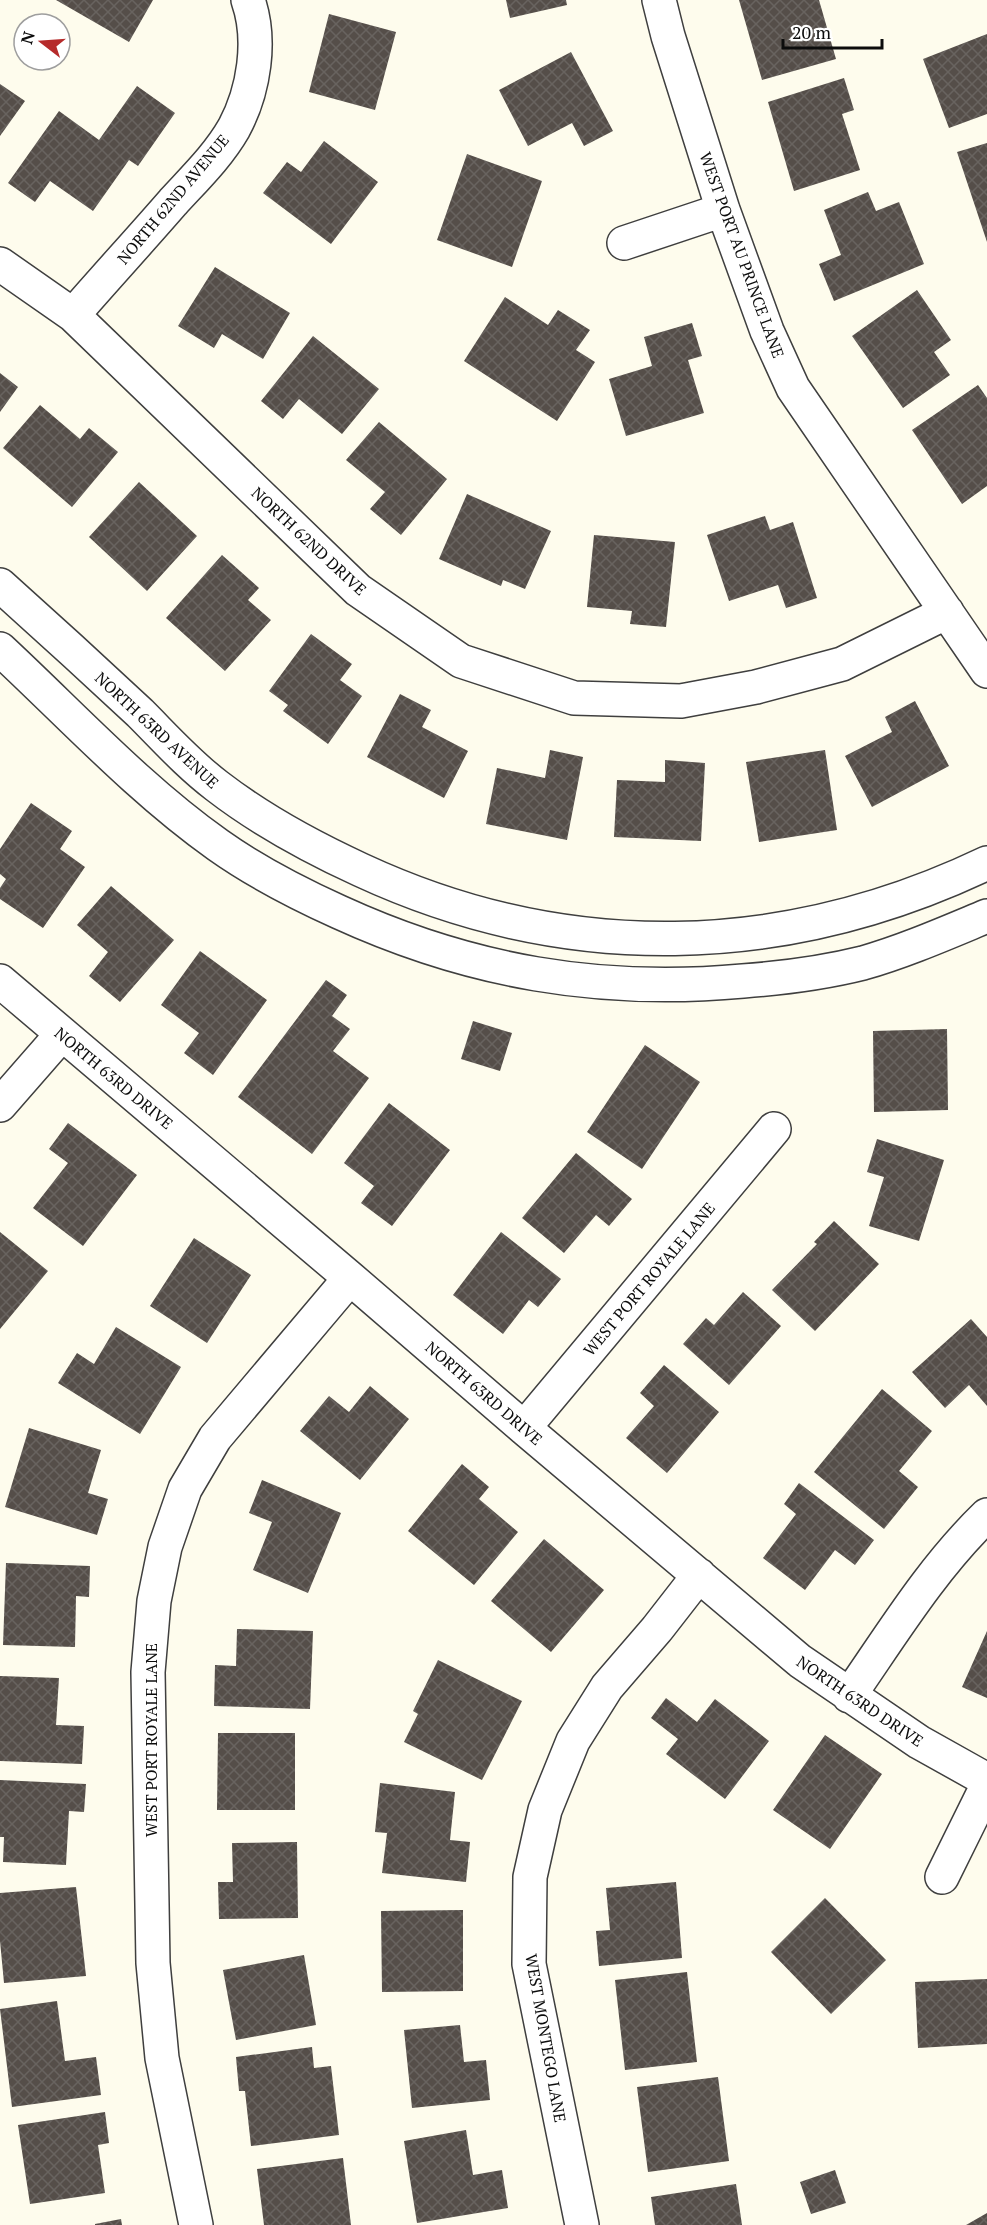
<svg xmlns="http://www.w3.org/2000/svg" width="987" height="2225" viewBox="0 0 987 2225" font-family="'PT Serif',serif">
<defs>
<pattern id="building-cross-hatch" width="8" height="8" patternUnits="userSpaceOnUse" patternTransform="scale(1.5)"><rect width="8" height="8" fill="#554e49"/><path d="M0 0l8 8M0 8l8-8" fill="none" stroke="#68635f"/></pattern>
</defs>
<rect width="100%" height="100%" fill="#fefced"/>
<path fill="url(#building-cross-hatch)" d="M 56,0 L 153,0 L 129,42 Z
M 506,0 L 566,0 L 567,5 L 510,18 Z
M 739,0 L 819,0 L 836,59 L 762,80 Z
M 329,14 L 396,32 L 375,110 L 309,92 Z
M 987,34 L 987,114 L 949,128 L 923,59 Z
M 571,52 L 613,131 L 584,146 L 572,123 L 528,146 L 499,90 Z
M 844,78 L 854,110 L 842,114 L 860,170 L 794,191 L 768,102 Z
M 0,84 L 25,101 L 0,136 Z
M 137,86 L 175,113 L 138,166 L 129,160 L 93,211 L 50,181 L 35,202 L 8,183 L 59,111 L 99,140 Z
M 324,141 L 378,182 L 331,244 L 263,193 L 287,162 L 301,172 Z
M 987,143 L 987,242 L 957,152 Z
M 467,154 L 542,181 L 512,267 L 437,240 Z
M 868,192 L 876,211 L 899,202 L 924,264 L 834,301 L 819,264 L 841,255 L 824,210 Z
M 215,267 L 290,313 L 263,359 L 222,334 L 214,348 L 178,326 Z
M 917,290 L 951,340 L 934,352 L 950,375 L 903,408 L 852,336 Z
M 505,297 L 548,325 L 558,310 L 590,330 L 576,350 L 595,362 L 557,421 L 464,361 Z
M 692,323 L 702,356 L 688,360 L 704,413 L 626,436 L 609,379 L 652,366 L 644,337 Z
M 313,336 L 379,389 L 342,434 L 299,399 L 283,419 L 261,401 Z
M 0,373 L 18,387 L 0,412 Z
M 978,385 L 987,398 L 987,486 L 962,504 L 912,430 Z
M 40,405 L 80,439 L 89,428 L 118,452 L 72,507 L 3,448 Z
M 379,422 L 447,479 L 401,535 L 370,509 L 385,492 L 346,460 Z
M 139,482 L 197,536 L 147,591 L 89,537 Z
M 467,494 L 551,531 L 525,589 L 503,580 L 501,586 L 439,559 Z
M 765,516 L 770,530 L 793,522 L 817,598 L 786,608 L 778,585 L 729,601 L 707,535 Z
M 594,535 L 675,542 L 666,627 L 630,624 L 632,611 L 587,607 Z
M 222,555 L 259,588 L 248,600 L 271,620 L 225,671 L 166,618 Z
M 311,634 L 352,664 L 340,680 L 362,696 L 328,744 L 283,711 L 288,705 L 269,691 Z
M 400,694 L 431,710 L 422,727 L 468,751 L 444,798 L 367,757 Z
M 915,701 L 949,766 L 872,807 L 845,756 L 892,732 L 885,717 Z
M 550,750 L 583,757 L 567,840 L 486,824 L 497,768 L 545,778 Z
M 825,750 L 837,830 L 759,842 L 746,762 Z
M 665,760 L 705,763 L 701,841 L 614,837 L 617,780 L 665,782 Z
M 31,803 L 72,831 L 60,849 L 85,867 L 43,928 L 0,899 L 0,888 L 6,879 L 0,874 L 0,849 Z
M 111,886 L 174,940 L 120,1002 L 89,976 L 108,952 L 77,925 Z
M 200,951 L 267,1000 L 213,1075 L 184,1053 L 199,1033 L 161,1005 Z
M 326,980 L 347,995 L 332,1016 L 350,1029 L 333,1051 L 369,1078 L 312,1154 L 238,1097 Z
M 473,1021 L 512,1033 L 500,1071 L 461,1059 Z
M 947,1029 L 948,1110 L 874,1112 L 873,1031 Z
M 645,1045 L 700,1082 L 642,1169 L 587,1132 Z
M 389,1103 L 450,1150 L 392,1226 L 361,1203 L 374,1186 L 344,1163 Z
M 68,1123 L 137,1175 L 83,1246 L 33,1208 L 68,1163 L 49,1149 Z
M 877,1139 L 944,1160 L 919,1241 L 869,1226 L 884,1177 L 867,1172 Z
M 576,1153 L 632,1199 L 609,1226 L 596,1215 L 564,1253 L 522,1218 Z
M 834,1221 L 879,1264 L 815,1331 L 772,1290 L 817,1244 L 814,1242 Z
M 0,1232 L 48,1271 L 0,1329 Z
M 501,1232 L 561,1279 L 538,1307 L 529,1300 L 503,1334 L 453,1295 Z
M 194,1238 L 251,1275 L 207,1343 L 150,1306 Z
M 743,1292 L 781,1326 L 729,1385 L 683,1344 L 706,1318 L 714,1325 Z
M 971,1319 L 987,1337 L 987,1406 L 969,1385 L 945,1408 L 912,1372 Z
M 116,1327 L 181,1367 L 140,1434 L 58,1383 L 77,1353 L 94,1364 Z
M 664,1365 L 719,1412 L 667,1473 L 626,1438 L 654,1406 L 640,1393 Z
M 370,1386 L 409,1419 L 360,1480 L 300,1431 L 329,1396 L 349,1412 Z
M 882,1389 L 932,1431 L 899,1471 L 918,1487 L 884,1529 L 814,1472 Z
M 29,1428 L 101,1450 L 88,1493 L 108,1499 L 97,1535 L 5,1507 Z
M 462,1464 L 489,1487 L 479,1499 L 518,1532 L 474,1585 L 408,1531 Z
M 262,1480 L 341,1513 L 308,1593 L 253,1570 L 272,1522 L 249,1513 Z
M 799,1483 L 874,1540 L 855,1565 L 835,1550 L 805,1590 L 763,1558 L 796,1514 L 784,1504 Z
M 544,1539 L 604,1590 L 551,1652 L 491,1601 Z
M 6,1563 L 90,1566 L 89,1597 L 76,1596 L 75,1647 L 3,1645 Z
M 237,1629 L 313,1631 L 310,1709 L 214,1706 L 215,1665 L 236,1666 Z
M 987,1631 L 987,1698 L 962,1687 Z
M 438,1660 L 522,1701 L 482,1780 L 404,1742 L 418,1714 L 413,1711 Z
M 0,1676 L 59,1678 L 56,1725 L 84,1726 L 82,1764 L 0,1761 Z
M 666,1698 L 697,1722 L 715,1699 L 769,1741 L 725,1799 L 666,1754 L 678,1739 L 651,1718 Z
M 218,1733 L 295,1733 L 295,1810 L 217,1810 Z
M 825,1735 L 882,1774 L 830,1849 L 773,1810 Z
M 0,1780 L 86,1784 L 84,1812 L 69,1811 L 66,1865 L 3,1862 L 4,1837 L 0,1837 Z
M 380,1783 L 455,1792 L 450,1840 L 470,1842 L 466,1882 L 382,1873 L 387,1833 L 375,1832 Z
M 297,1842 L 298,1918 L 219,1919 L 218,1882 L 233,1882 L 232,1843 Z
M 676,1882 L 682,1958 L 599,1966 L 596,1931 L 610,1930 L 606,1888 Z
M 76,1887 L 86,1976 L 4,1983 L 0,1941 L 0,1893 Z
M 825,1898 L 886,1960 L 831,2014 L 771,1952 Z
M 463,1910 L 463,1991 L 382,1992 L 381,1911 Z
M 304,1955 L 316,2025 L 236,2040 L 223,1970 Z
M 687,1972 L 697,2062 L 625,2070 L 615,1980 Z
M 987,1979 L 987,2044 L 918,2048 L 915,1982 Z
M 57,2001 L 65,2061 L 96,2057 L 101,2095 L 12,2107 L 0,2009 Z
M 460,2025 L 464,2062 L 486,2060 L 490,2100 L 412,2108 L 404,2030 Z
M 312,2047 L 314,2068 L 331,2066 L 339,2135 L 251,2146 L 245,2091 L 239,2091 L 236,2057 Z
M 718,2077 L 729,2161 L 648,2172 L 637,2087 Z
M 105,2112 L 109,2143 L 98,2145 L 105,2193 L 30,2204 L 18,2125 Z
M 466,2130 L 473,2175 L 502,2170 L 508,2208 L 417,2223 L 404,2141 Z
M 343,2158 L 351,2225 L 264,2225 L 257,2169 Z
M 835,2170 L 846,2203 L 811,2214 L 800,2182 Z
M 736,2184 L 742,2225 L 655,2225 L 651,2197 Z
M 987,2213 L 987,2225 L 966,2225 Z
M 121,2219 L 122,2225 L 95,2225 L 95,2224 Z"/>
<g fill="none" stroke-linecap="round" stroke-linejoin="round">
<g stroke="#3f3f3f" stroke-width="36">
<path id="minor" d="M 659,0 L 668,36 L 723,210 L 767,331 L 793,388 L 987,671
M 624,243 L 723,210
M 0,264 L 73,315 L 358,590 L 461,661 L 574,698 L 681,701 L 756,687 L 842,664 L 947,612
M 73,315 C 106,277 140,240 173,202 C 194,179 218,156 234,128 C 254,91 262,40 248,0
M 0,585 C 47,627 94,670 140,713 C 165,738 188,764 217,786 C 261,820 311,847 361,870 C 566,965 784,960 987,863
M 0,649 C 71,715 139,789 218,845 C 256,872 297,893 339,912 C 470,972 599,994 743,981 C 783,978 823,973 863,963 C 905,951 946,933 987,916
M 0,981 L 350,1278 L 524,1428 L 800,1661 L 919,1742 L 987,1780
M 0,1105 L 62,1034
M 524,1428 L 774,1129
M 849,1696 C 892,1634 932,1568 987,1515
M 942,1877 L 987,1786
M 196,2225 L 162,2058 L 153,1963 L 148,1672 L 154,1601 L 165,1547 L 185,1489 L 215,1438 L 350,1278
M 582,2225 L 529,1964 L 530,1877 L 545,1810 L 573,1741 L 607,1687 L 657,1629 L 699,1575"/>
</g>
<use href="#minor" stroke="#fff" stroke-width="33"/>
</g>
<g text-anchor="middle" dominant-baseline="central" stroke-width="6" stroke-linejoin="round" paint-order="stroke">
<g font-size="16" fill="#0c0c0c" stroke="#fff">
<text transform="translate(173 199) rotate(-50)">NORTH 62ND AVENUE</text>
<text transform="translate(742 255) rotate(70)">WEST PORT AU PRINCE LANE</text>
<text transform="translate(309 541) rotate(43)">NORTH 62ND DRIVE</text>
<text transform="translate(157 730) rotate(43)">NORTH 63RD AVENUE</text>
<text transform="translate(114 1078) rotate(40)">NORTH 63RD DRIVE</text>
<text transform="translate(649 1279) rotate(-50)">WEST PORT ROYALE LANE</text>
<text transform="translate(484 1393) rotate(41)">NORTH 63RD DRIVE</text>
<text transform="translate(860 1701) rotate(34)">NORTH 63RD DRIVE</text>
<text transform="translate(151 1740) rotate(-90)">WEST PORT ROYALE LANE</text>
<text transform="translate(546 2038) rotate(80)">WEST MONTEGO LANE</text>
</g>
</g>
<g transform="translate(42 42) rotate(287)"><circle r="28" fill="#ffffff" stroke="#9e9e9e" stroke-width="1.5"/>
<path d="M0-4.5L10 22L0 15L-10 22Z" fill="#b62b2b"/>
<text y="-9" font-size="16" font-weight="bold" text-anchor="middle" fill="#0c0c0c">N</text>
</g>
<path d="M783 39v9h99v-9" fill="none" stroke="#0c0c0c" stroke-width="3"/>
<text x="792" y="39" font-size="18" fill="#0c0c0c" stroke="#ffffff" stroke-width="4.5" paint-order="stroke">20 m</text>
</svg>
